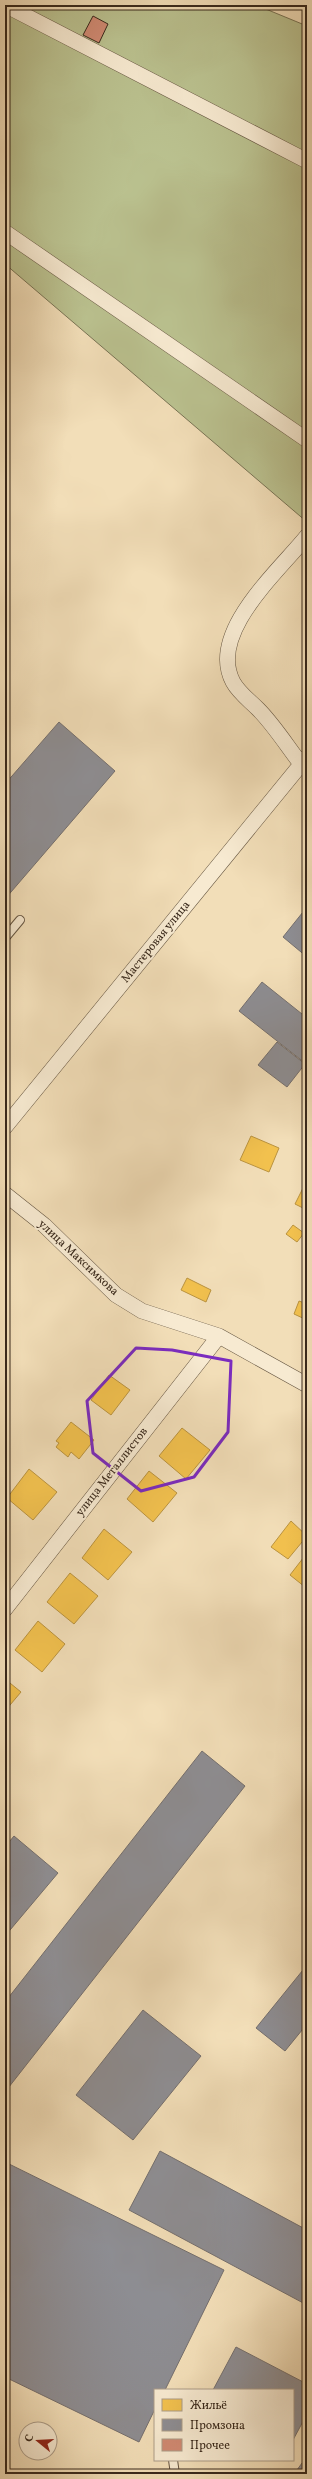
<svg xmlns="http://www.w3.org/2000/svg" width="312" height="2479" viewBox="0 0 312 2479" font-family="Vollkorn,serif">
<rect width="100%" height="100%" fill="#f2deb8"/>
<filter id="stains"><feTurbulence type="fractalNoise" baseFrequency=".005" numOctaves="4"/><feColorMatrix values="0 0 0 0 .2 0 0 0 0 .09 0 0 0 0 .02 0 0 0 .5 -.17"/></filter>
<radialGradient id="worn" r=".72"><stop offset=".6" stop-color="#630" stop-opacity="0"/><stop offset="1" stop-color="#630" stop-opacity=".3"/></radialGradient>
<path fill="#bac18f" stroke="#797455" d="M 5,5 L 256,5 L 307,26 L 307,522 L 5,264 Z"/>
<path fill="#f2c14e" stroke="#ba933f" d="M 251,1136 L 279,1148 L 269,1172 L 240,1160 Z
M 307,1180 L 307,1210 L 295,1204 Z
M 293,1225 L 304,1233 L 297,1242 L 286,1234 Z
M 187,1278 L 211,1290 L 206,1302 L 181,1290 Z
M 299,1301 L 307,1304 L 307,1320 L 294,1314 Z
M 109,1375 L 130,1390 L 111,1415 L 91,1400 Z
M 71,1422 L 94,1440 L 79,1459 L 71,1452 L 68,1457 L 56,1447 L 59,1443 L 56,1441 Z
M 182,1428 L 210,1450 L 186,1479 L 159,1456 Z
M 29,1469 L 57,1492 L 33,1520 L 7,1498 Z
M 149,1471 L 177,1493 L 153,1522 L 127,1499 Z
M 291,1521 L 307,1536 L 288,1559 L 271,1547 Z
M 104,1529 L 132,1552 L 108,1580 L 82,1558 Z
M 307,1553 L 307,1584 L 305,1587 L 290,1575 Z
M 70,1573 L 98,1596 L 74,1624 L 47,1602 Z
M 38,1621 L 65,1644 L 42,1672 L 15,1650 Z
M 5,1679 L 21,1692 L 5,1711 Z"/>
<path fill="#8d8d92" stroke="#746f6e" d="M 59,722 L 115,771 L 5,899 L 5,784 Z
M 307,907 L 307,957 L 283,937 Z
M 262,982 L 307,1018 L 305,1063 L 239,1011 Z
M 277,1042 L 305,1064 L 287,1087 L 258,1065 Z
M 202,1751 L 245,1786 L 5,2092 L 5,2002 Z
M 14,1836 L 58,1873 L 5,1936 L 5,1847 Z
M 307,1965 L 307,2024 L 285,2051 L 256,2028 Z
M 143,2010 L 201,2056 L 133,2140 L 76,2095 Z
M 160,2151 L 307,2230 L 307,2305 L 129,2210 Z
M 5,2162 L 224,2270 L 165,2390 L 155,2390 L 155,2409 L 139,2442 L 5,2377 Z
M 236,2347 L 307,2384 L 307,2414 L 293,2440 L 293,2390 L 213,2390 Z
M 305,2459 L 307,2474 L 294,2474 Z"/>
<path fill="#d08972" stroke="#38281b" d="M 93,16 L 108,24 L 99,43 L 83,35 Z"/>
<g fill="none" stroke-linecap="round" stroke-linejoin="round">
<g stroke="#665642" stroke-width="10">
<path id="service" d="M 5,938 L 20,920
M 173,2460 L 175,2474"/>
</g>
<g stroke="#665642" stroke-width="16">
<path id="minor" d="M 5,5 L 307,161
M 5,232 L 307,440
M 301,764 C 287,746 274,725 258,709 C 249,700 239,693 233,682 C 207,633 279,571 307,536
M 5,1127 L 307,757
M 5,1194 L 44,1225 L 116,1295 L 142,1311 L 219,1336 L 307,1385
M 5,1609 L 219,1336"/>
</g>
<use href="#service" stroke="#f7ead1" stroke-width="8"/>
<use href="#minor" stroke="#f7ead1" stroke-width="15"/>
</g>
<path fill="none" stroke="#7b2cbf" stroke-width="3" stroke-linejoin="round" d="M 136,1348 L 172,1350 L 231,1361 L 228,1432 L 194,1477 L 141,1491 L 93,1453 L 87,1401 Z"/>
<g text-anchor="middle" dominant-baseline="central" stroke-width="4" stroke-linejoin="round" paint-order="stroke">
<g font-size="12" fill="#38281b" stroke="#f7ead1">
<text transform="translate(156 942) rotate(-51)">Мастеровая улица</text>
<text transform="translate(78 1258) rotate(43)">улица Максимкова</text>
<text transform="translate(112 1472) rotate(-52)">улица Металлистов</text>
</g>
</g>
<rect width="312" height="2479" fill="none" stroke="#f2deb8" stroke-width="20"/>
<rect x="6" y="6" width="300" height="2467" fill="none" stroke="#38281b" stroke-width="2"/>
<rect x="10" y="10" width="292" height="2459" fill="none" stroke="#38281b"/>
<rect x="154" y="2389" width="140" height="72" fill="#f7ead1" stroke="#ab9c88"/>
<rect x="162" y="2399" width="20" height="12" fill="#f2c14e" stroke="#ab9c88"/>
<text x="190" y="2409" font-size="12" fill="#38281b">Жильё</text>
<rect x="162" y="2419" width="20" height="12" fill="#8d8d92" stroke="#ab9c88"/>
<text x="190" y="2429" font-size="12" fill="#38281b">Промзона</text>
<rect x="162" y="2439" width="20" height="12" fill="#d08972" stroke="#ab9c88"/>
<text x="190" y="2449" font-size="12" fill="#38281b">Прочее</text>
<g transform="translate(38 2441) rotate(288)"><circle r="19" fill="#f7ead1" stroke="#ab9c88"/>
<path d="M0-3L7 15L0 10L-7 15Z" fill="#8f2418"/>
<text y="-6" font-size="11" font-weight="bold" text-anchor="middle" fill="#38281b">С</text>
</g>
<rect width="100%" height="100%" filter="url(#stains)"/>
<rect width="100%" height="100%" fill="url(#worn)"/>
</svg>
